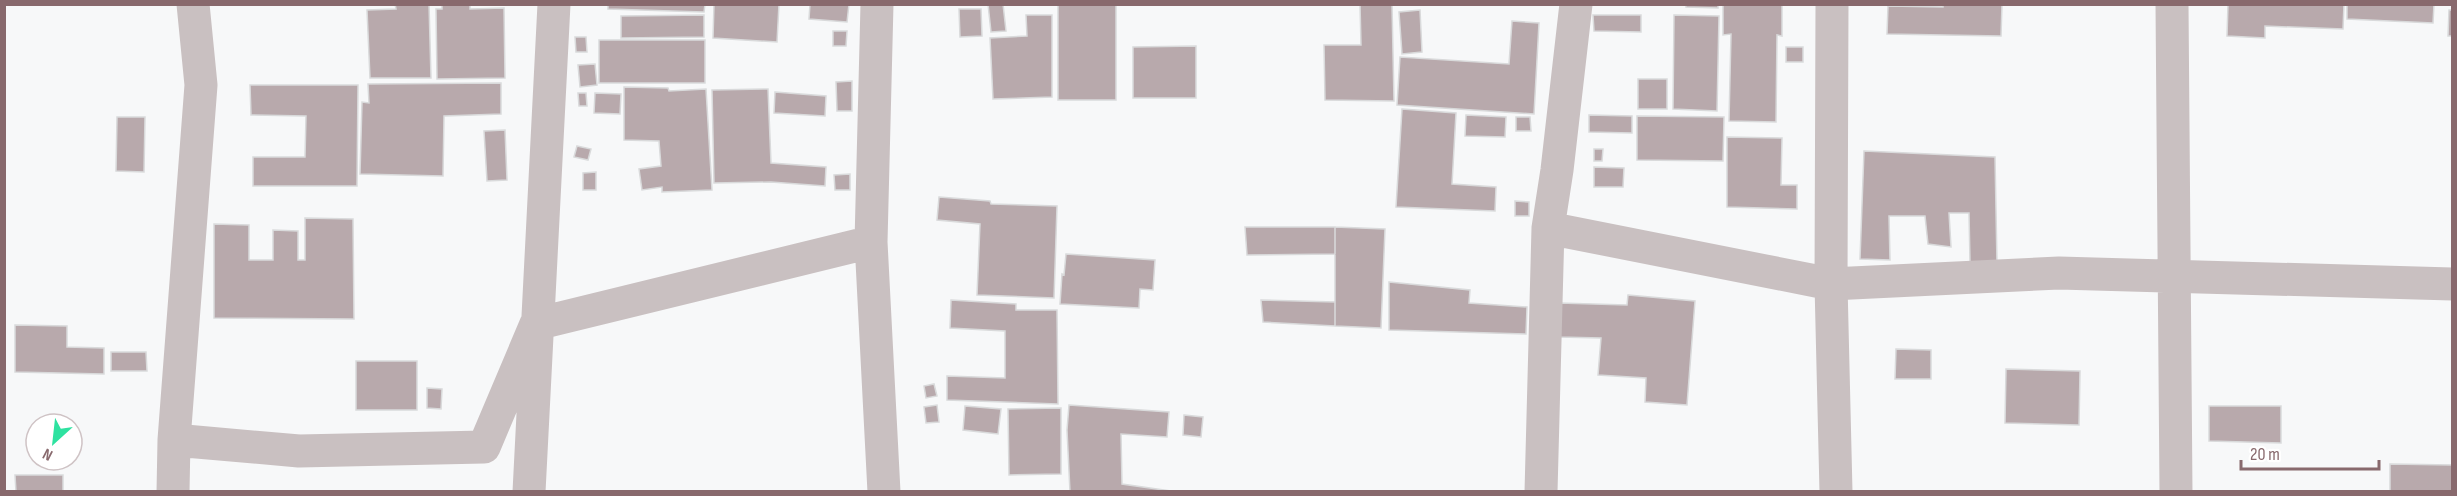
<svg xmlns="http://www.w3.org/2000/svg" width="2457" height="496" viewBox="0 0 2457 496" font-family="'Sofia Sans Condensed',sans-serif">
<rect width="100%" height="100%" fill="#f7f8f9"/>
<path fill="#b8a9ac" stroke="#d9dadb" stroke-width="1.5" d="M 395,4 L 429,4 L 431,78 L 370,78 L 367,10 L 396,9 Z
M 442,4 L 470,4 L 470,9 L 504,8 L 505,78 L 437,79 L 436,9 L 442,9 Z
M 608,4 L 705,4 L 704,12 L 608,9 Z
M 714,4 L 779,4 L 777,42 L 713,38 Z
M 810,4 L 849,4 L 847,22 L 809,19 Z
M 988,4 L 1003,4 L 1006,31 L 991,32 Z
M 1058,4 L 1116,4 L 1116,100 L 1058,100 Z
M 1360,4 L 1392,5 L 1394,101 L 1325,100 L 1324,45 L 1361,45 Z
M 1686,4 L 1718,4 L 1718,8 L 1686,7 Z
M 1723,4 L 1782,4 L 1782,36 L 1777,35 L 1776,122 L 1729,121 L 1731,34 L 1723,35 Z
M 1943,4 L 2002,4 L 2001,36 L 1887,34 L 1888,6 L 1943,7 Z
M 2228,4 L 2344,4 L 2343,29 L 2265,26 L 2265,38 L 2227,36 Z
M 2347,4 L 2434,4 L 2433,23 L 2347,19 Z
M 959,9 L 981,9 L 982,36 L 960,37 Z
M 1420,10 L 1422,52 L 1402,54 L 1399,12 Z
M 2449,10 L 2452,10 L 2452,36 L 2448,36 Z
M 704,15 L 704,37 L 621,38 L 621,16 Z
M 1026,15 L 1052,15 L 1052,97 L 993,99 L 990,38 L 1027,36 Z
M 1593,15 L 1641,15 L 1641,32 L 1594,31 Z
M 1674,15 L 1719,16 L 1717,111 L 1673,109 Z
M 1512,21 L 1539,23 L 1534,114 L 1397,105 L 1400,57 L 1509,64 Z
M 833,31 L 847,31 L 846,46 L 833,46 Z
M 575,37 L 586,37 L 587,52 L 576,52 Z
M 599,40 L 705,40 L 705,83 L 599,83 Z
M 1196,46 L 1196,98 L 1133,98 L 1133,47 Z
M 1786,47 L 1803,47 L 1803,62 L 1786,62 Z
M 595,64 L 597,85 L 580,87 L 578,65 Z
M 1638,79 L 1667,79 L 1667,109 L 1638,109 Z
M 852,81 L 852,111 L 837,111 L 836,82 Z
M 501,83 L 501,114 L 444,116 L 443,176 L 360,174 L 362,102 L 369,103 L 368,84 Z
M 250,85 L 358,85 L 357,186 L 253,186 L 253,157 L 305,157 L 306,116 L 251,115 Z
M 624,87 L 668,88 L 669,91 L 706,89 L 712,190 L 662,192 L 662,187 L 642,190 L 639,169 L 661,166 L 659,141 L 624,140 Z
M 768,89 L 771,163 L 826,167 L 825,186 L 771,182 L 714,183 L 712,90 Z
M 775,92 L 826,96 L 825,116 L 774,113 Z
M 578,93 L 586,93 L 587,106 L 579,106 Z
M 595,93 L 621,94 L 620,114 L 594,113 Z
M 1402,109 L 1456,113 L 1452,184 L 1496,187 L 1495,211 L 1396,207 Z
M 1466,115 L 1506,117 L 1505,137 L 1465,136 Z
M 1589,115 L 1632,116 L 1632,133 L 1589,132 Z
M 1637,116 L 1724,117 L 1723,161 L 1637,160 Z
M 117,117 L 145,117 L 144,172 L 116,171 Z
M 1516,117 L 1530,117 L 1531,131 L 1516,131 Z
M 505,130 L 507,180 L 487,181 L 484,131 Z
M 1727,137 L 1782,138 L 1781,185 L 1797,185 L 1797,209 L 1727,207 Z
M 577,146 L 591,149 L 588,160 L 574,157 Z
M 1594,149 L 1603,149 L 1602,161 L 1594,161 Z
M 1864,151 L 1995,157 L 1997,264 L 1970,262 L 1969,213 L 1949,213 L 1951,247 L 1928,244 L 1925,216 L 1889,216 L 1890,260 L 1860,259 Z
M 1594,167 L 1624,168 L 1623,187 L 1594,187 Z
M 596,172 L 596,190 L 583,190 L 583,173 Z
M 850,174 L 850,190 L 835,190 L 834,175 Z
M 939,197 L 990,201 L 991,204 L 1057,206 L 1054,298 L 977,295 L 980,224 L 937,220 Z
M 1515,201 L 1529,202 L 1529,216 L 1515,216 Z
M 305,218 L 353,219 L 354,319 L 214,318 L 214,224 L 249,225 L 249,260 L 273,260 L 273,230 L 298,231 L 298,260 L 305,260 Z
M 1245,227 L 1335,227 L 1335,254 L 1247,255 Z
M 1335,227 L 1385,229 L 1381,328 L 1335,326 Z
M 1066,254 L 1155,260 L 1153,290 L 1140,289 L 1139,308 L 1060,304 L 1062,274 L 1064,275 Z
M 1389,282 L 1470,290 L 1469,303 L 1527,307 L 1526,334 L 1389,330 Z
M 1628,295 L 1695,301 L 1687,405 L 1645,402 L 1646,378 L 1598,375 L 1601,338 L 1559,337 L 1559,303 L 1627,305 Z
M 951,300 L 1016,304 L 1016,310 L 1057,310 L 1058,404 L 947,400 L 947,376 L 1005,378 L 1005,331 L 950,328 Z
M 1261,300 L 1335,302 L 1335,326 L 1263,322 Z
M 15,325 L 67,326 L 67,347 L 104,348 L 104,374 L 15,372 Z
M 1896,349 L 1931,350 L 1931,379 L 1895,379 Z
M 111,352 L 146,352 L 147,371 L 111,371 Z
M 356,361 L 417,361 L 417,410 L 356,410 Z
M 2006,369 L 2080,371 L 2079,425 L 2005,423 Z
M 934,384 L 937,396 L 926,398 L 924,386 Z
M 427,388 L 442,389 L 441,409 L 427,408 Z
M 937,405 L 939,422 L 926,423 L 924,407 Z
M 1069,405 L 1169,412 L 1167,437 L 1121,434 L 1122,484 L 1178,492 L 1070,492 L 1067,430 Z
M 965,406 L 1001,409 L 998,434 L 963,430 Z
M 2209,406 L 2281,406 L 2281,443 L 2209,441 Z
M 1061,408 L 1061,474 L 1009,475 L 1008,409 Z
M 1184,415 L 1203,417 L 1201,437 L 1183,435 Z
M 2390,464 L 2452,465 L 2452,492 L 2390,492 Z
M 15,475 L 63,475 L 63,492 L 16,492 Z"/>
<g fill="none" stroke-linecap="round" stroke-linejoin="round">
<path stroke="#c9c0c1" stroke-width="33" d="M 877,4 L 871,242 L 884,492
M 1832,4 L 1831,284 L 1836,492
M 2172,4 L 2176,492
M 1548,228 L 1831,284 L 2059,273 L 2452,284
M 174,440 L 299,451 L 484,447 L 536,324 L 871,242
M 173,492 L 174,440 L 201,85 L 193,4
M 529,492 L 554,4
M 1541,492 L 1548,228 L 1557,170 L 1576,4"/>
</g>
<rect width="2457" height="496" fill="none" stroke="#88696d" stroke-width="12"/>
<g transform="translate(54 442) rotate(207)"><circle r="28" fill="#ffffff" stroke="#cfc3c5" stroke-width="1.5"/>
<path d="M0-4.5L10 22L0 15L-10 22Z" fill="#2ee2a0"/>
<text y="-9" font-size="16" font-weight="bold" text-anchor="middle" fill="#88696d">N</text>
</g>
<path d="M2241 460v9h138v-9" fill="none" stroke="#88696d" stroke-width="3"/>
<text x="2250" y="460" font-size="18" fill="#88696d" stroke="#ffffff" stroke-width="4.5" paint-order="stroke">20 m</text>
</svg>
